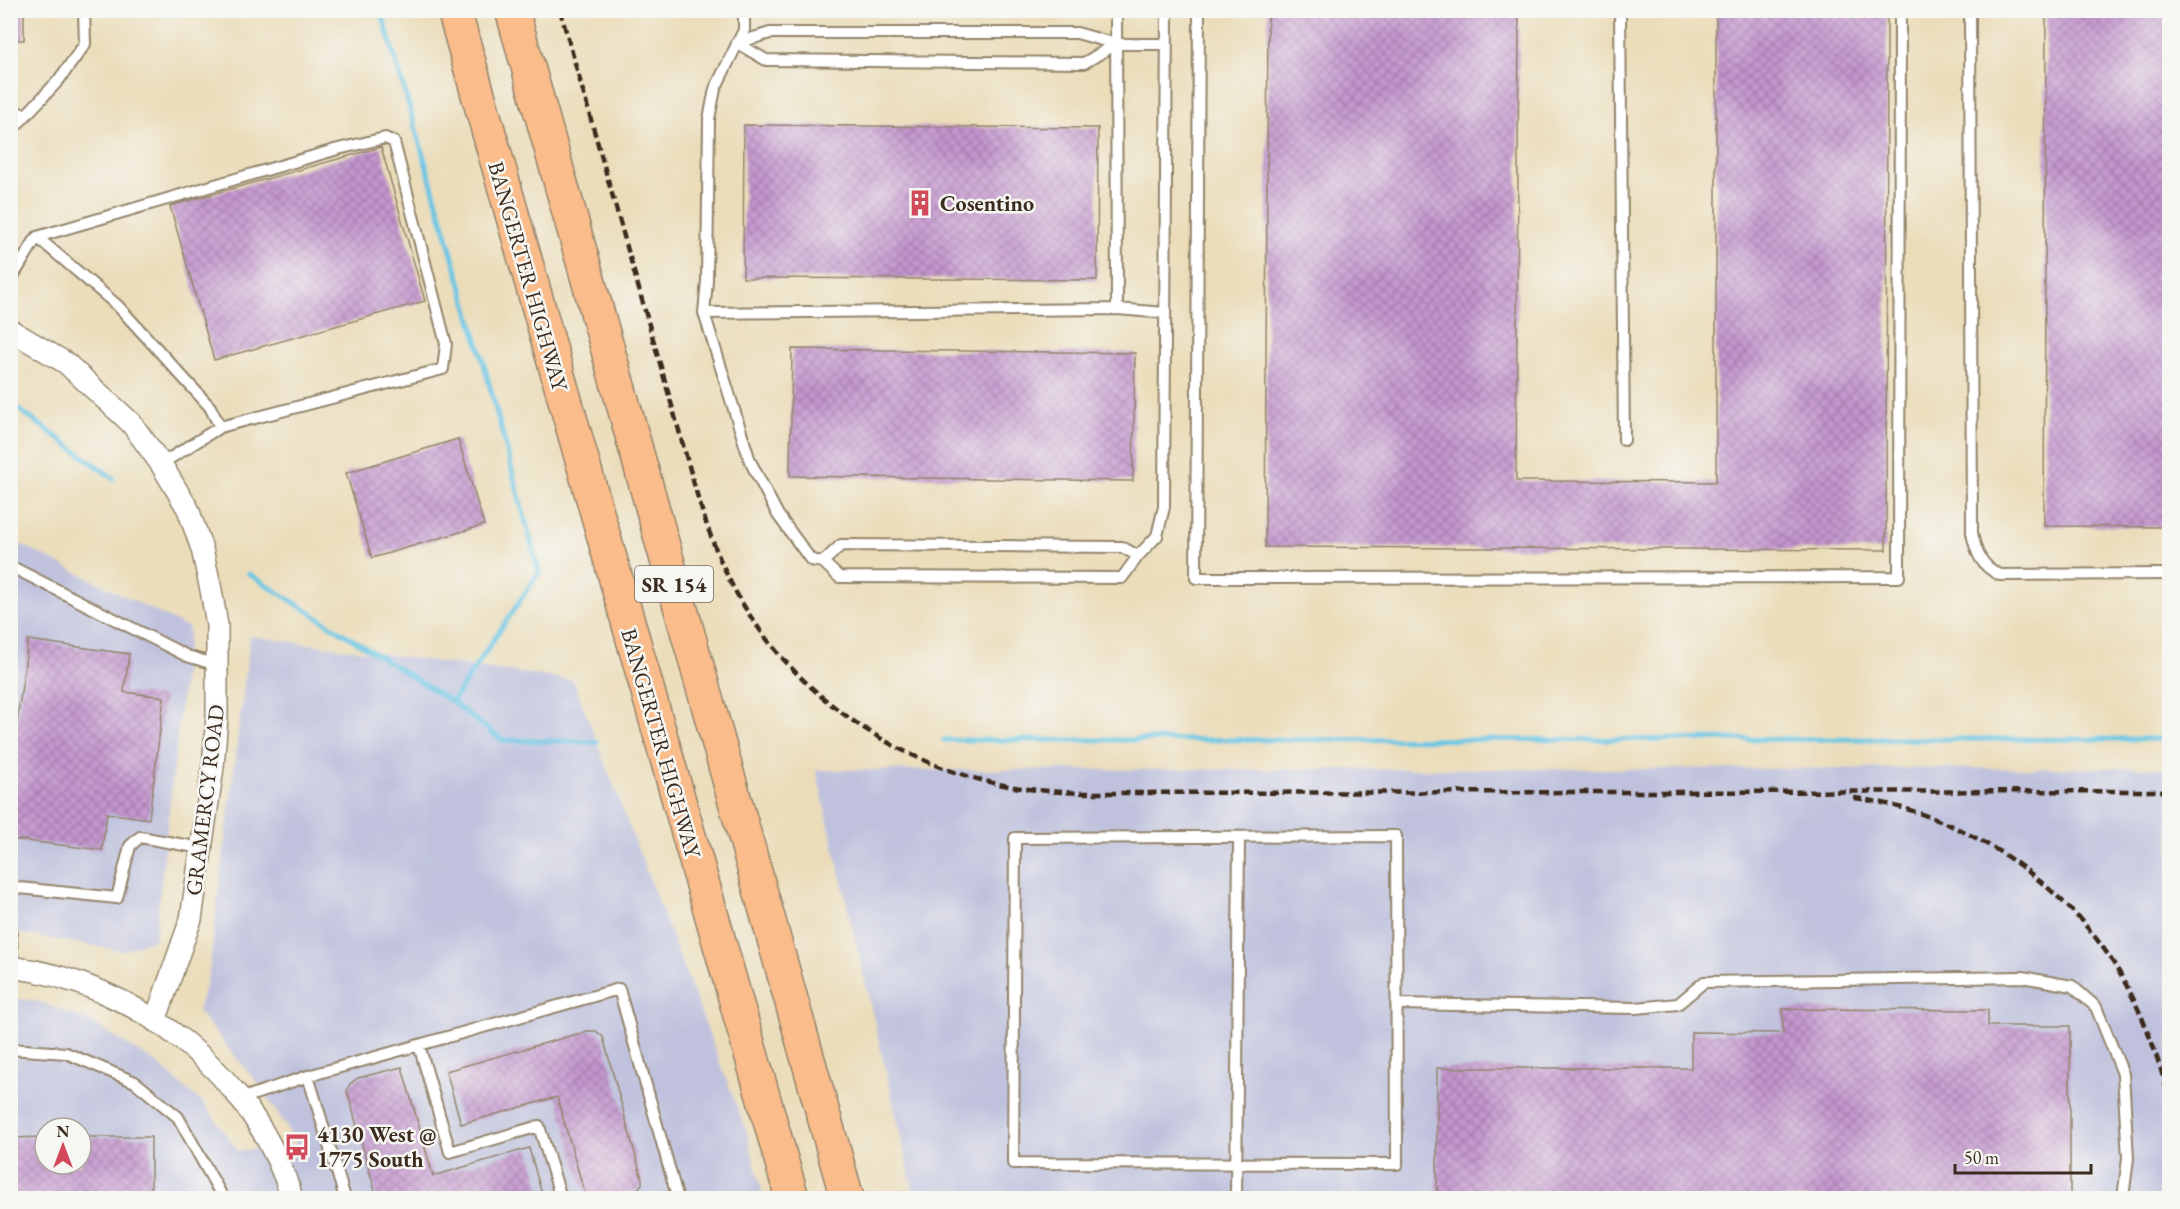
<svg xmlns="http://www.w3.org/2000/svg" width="2180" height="1209" viewBox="0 0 2180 1209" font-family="'EB Garamond',serif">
<defs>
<pattern id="building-cross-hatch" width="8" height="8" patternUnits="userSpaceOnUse" patternTransform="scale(1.5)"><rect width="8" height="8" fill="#c496cf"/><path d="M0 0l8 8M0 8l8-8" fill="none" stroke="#a07ba7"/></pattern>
</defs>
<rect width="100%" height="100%" fill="#f6f6f2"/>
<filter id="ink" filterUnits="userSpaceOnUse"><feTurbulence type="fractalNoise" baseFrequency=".0167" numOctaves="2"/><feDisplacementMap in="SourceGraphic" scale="12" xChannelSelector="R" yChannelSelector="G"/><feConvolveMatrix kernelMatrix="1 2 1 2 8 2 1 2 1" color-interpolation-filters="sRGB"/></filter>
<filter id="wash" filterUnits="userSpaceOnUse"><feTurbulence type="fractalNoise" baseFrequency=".008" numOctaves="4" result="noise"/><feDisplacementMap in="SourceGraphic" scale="24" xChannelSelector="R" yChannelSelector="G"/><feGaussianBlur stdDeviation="1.35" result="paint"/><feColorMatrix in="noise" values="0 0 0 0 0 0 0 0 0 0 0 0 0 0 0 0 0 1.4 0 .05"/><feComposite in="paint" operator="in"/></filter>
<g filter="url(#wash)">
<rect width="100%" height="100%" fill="#ebddba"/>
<path fill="#c0c2dd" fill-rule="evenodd" d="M 10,539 L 189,628 L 155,939 L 123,951 L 11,932 Z
M 250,636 L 573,680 L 746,1130 L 764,1198 L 11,1198 L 11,998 L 37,1001 L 91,1022 L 155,1062 L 204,1104 L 238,1151 L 297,1144 L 262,1089 L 198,1011 L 209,972 ZM 45,1128 L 81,1128 L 81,1164 L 45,1164 Z
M 2169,768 L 2169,1198 L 915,1198 L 816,770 Z"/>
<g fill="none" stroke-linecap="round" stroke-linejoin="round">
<path stroke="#66c5e4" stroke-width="5" d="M 381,10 L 482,357 L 539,572 L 452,702
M 10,403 L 113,478
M 249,574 L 452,702 L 502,740 L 597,742
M 944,740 L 2170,739"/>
</g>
<g id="blocks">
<path fill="url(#building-cross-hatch)" d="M 10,10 L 24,10 L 24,40 L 10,40 Z
M 1268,10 L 1519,10 L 1516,481 L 1716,482 L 1716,10 L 1887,10 L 1886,550 L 1265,547 Z
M 2046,10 L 2169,10 L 2169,527 L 2044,526 Z
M 744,125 L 1098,128 L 1097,280 L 743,278 Z
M 381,147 L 425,301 L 214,360 L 170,206 Z
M 792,349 L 1135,353 L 1133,481 L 790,476 Z
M 458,439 L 484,525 L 372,558 L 346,473 Z
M 28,640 L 129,654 L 124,692 L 164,697 L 149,819 L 107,813 L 102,850 L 10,839 L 10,775 Z
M 1783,1009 L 1988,1010 L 1988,1026 L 2070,1026 L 2070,1198 L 1437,1198 L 1437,1068 L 1691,1068 L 1691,1032 L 1783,1033 Z
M 588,1031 L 596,1031 L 603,1037 L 642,1179 L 642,1184 L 637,1190 L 610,1198 L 586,1198 L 557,1097 L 461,1124 L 446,1071 Z
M 402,1067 L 433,1176 L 529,1148 L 543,1198 L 377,1198 L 347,1090 L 350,1084 L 358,1078 Z
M 45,1137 L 45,1164 L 81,1164 L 81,1137 L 151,1137 L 151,1198 L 10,1198 L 10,1138 Z"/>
</g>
</g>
<g filter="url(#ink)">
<use href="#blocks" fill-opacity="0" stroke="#93846c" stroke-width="1.5"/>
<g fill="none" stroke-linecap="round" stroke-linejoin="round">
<g stroke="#93846c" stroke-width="14">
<path id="service" d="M 744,10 L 744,30 L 715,89 L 709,119 L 707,281 L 704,313 L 750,461 L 778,515 L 811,560 L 823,562
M 1116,10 L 1117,309
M 1199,10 L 1196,578 L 1899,577 L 1900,10
M 1620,10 L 1624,440
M 1970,10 L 1972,533 C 1976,553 1981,566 2000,575 L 2170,574
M 1116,44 L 1084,63 L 766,60 L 737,43 L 770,33 L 1077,33 L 1116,44 L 1167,44
M 10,110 L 26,115
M 10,132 L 58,81 L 85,44 L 84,10
M 37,237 L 338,149 L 385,138 L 394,142 L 446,344 L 443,369 L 220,427
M 10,281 L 37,237 L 118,306 L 210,407 L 220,427 L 161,464
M 704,313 L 1117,309 L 1165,313
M 1138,556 L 1122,547 L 841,545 L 823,562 L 839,577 L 1122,578 L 1138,556 L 1157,536 L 1164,507 L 1167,10
M 10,566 L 187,656 L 217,665
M 1396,836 L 1397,1164 L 1013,1163 L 1015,838 Z
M 10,887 L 117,898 L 130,846 L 140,837 L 201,848
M 10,922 L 13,967 L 10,1019
M 1396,1004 L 1636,1008 L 1678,1004 L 1704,982 L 2022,977 L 2072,986 L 2096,1007 L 2123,1074 L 2128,1158 L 2123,1198
M 419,1045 L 450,1152 L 539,1126 L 561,1198
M 10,1049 L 66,1053 L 135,1082 L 178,1117 L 223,1198
M 308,1076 L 345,1198
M 240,1099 L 308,1076 L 619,989 L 677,1196 L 668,1198
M 1236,1198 L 1239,837"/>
</g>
<g stroke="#93846c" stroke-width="24">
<path id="minor" d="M 10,330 L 66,363 L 131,423 L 161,464 L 188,509 L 202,549 L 211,590 L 217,625 L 217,717 L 213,767 L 191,919 L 155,1021
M 10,967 C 137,982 255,1075 292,1198"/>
</g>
<g stroke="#93846c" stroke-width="36">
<path id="trunk" d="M 454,10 L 792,1198
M 512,10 L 847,1198"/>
</g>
<use href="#service" stroke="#fff" stroke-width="10"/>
<use href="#minor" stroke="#fff" stroke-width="21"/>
<use href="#trunk" stroke="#fabc8b" stroke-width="33"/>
<path stroke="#3b2a1e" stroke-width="4.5" stroke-dasharray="9 4.5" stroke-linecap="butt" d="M 560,10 L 698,498 C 707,527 717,555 731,583 C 782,682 878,754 985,781 C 1017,789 1051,792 1084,793 L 2170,791
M 1854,798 C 1959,811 2065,881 2119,972 C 2143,1013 2158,1056 2170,1102"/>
</g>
</g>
<defs>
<g id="building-bare" transform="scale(2.07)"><path d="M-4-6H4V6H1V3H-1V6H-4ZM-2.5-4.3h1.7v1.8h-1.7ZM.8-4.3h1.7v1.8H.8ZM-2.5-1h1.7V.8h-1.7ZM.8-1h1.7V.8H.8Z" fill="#d1495b" stroke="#f6f6f2" stroke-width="2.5" paint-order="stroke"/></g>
<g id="bus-bare" transform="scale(2.07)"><path d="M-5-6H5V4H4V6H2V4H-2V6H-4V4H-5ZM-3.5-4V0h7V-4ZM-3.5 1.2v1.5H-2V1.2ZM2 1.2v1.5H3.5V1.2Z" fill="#d1495b" stroke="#f6f6f2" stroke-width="2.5" paint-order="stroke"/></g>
</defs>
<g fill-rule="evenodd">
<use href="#building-bare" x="920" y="203"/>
<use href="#bus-bare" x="297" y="1147"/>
</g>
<g text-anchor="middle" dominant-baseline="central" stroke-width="5" stroke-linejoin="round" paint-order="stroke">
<rect fill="#f6f6f2" stroke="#73675e" stroke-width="1.5" x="635" y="566" width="78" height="36" rx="4.5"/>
<g font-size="21" font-weight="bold" fill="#3b2a1e">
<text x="674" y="584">SR 154</text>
</g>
<g font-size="22" font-weight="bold" fill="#3b2a1e" stroke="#f6f6f2" text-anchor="start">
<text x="940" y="203">Cosentino</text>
<text x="317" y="1134">4130 West @<tspan x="317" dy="25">1775 South</tspan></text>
</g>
<g font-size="22" fill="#3b2a1e" stroke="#f6f6f2">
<text transform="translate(528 276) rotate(74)">BANGERTER HIGHWAY</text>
<text transform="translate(661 743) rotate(74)">BANGERTER HIGHWAY</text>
<text transform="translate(205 800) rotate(-83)">GRAMERCY ROAD</text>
</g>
</g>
<rect width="2180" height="1209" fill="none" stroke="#f6f6f2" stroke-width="36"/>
<g transform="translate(63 1146)"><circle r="28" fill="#f6f6f2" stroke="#aba49d" stroke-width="1.5"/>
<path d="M0-4.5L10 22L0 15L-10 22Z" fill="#d1495b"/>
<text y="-9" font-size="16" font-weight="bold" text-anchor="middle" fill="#3b2a1e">N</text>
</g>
<path d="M1955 1164v9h136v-9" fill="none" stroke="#3b2a1e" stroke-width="3"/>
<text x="1964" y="1164" font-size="18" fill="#3b2a1e" stroke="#f6f6f2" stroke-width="4.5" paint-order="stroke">50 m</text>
</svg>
